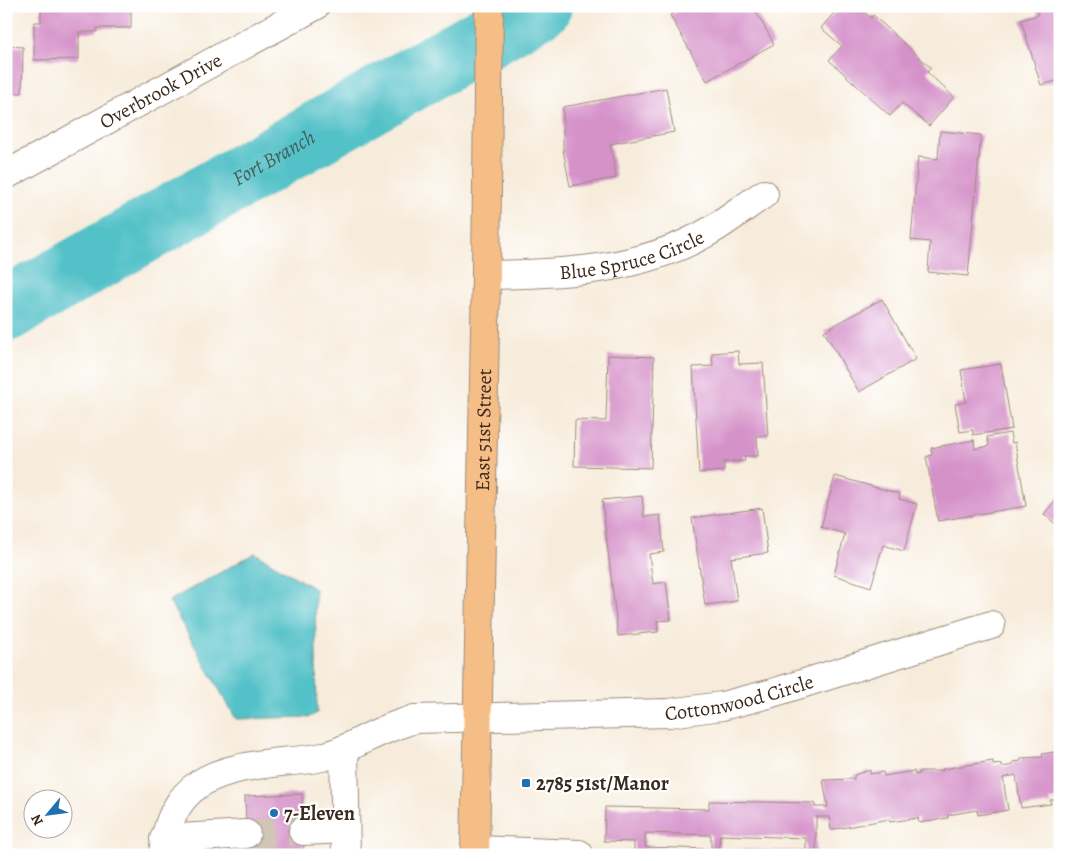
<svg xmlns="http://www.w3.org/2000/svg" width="1066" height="861" viewBox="0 0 1066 861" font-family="Alegreya,serif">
<rect width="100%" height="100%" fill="#fff"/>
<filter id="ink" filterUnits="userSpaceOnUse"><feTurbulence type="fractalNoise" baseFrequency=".02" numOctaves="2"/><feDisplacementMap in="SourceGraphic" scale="10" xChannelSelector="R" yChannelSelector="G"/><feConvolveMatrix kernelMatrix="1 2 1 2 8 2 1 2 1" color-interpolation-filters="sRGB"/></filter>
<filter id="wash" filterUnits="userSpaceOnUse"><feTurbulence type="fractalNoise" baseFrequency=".0096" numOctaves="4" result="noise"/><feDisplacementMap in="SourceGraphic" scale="20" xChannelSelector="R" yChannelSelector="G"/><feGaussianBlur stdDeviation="1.12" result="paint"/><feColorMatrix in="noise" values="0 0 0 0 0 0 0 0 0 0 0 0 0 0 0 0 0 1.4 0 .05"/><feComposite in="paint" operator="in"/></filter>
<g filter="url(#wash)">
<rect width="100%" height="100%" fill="#f7ecdb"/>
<path fill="#53c1c8" stroke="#477673" d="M 255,553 L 315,589 L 317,713 L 310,717 L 236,719 L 169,601 Z"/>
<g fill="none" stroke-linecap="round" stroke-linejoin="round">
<path stroke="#53c1c8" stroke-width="64" id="s1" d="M 6,310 L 540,6"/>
</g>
<g id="blocks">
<path fill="#d592c9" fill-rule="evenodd" d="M 41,6 L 131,6 L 131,28 L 97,28 L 97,32 L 79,32 L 79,59 L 34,60 L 34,22 L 41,22 Z
M 686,6 L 753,6 L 774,44 L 707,81 L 670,15 Z
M 840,6 L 858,6 L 871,18 L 873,15 L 931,68 L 927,72 L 954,97 L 929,126 L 902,103 L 890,116 L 829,60 L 842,46 L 821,28 Z
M 1036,6 L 1060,6 L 1060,80 L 1041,85 L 1021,20 L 1038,15 Z
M 6,46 L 23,47 L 22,93 L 6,93 Z
M 666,88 L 674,132 L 610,144 L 616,178 L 570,186 L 563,150 L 563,107 Z
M 940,131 L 981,135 L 968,276 L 928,272 L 930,242 L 911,240 L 918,157 L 938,159 Z
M 882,299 L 916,359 L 859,392 L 824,331 Z
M 738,351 L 739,364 L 763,363 L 768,436 L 757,436 L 758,456 L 744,456 L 745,461 L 724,462 L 724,471 L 699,473 L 693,367 L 713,366 L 712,353 Z
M 608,355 L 654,357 L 651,468 L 574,466 L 575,420 L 606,421 Z
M 1001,364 L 1012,429 L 973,435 L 973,430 L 960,432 L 955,404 L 966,402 L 961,370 Z
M 1010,433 L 1012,443 L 1015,442 L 1026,506 L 938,521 L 926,457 L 932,455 L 931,448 L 974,440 L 975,449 L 989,446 L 987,437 Z
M 835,476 L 900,494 L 899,499 L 917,504 L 904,551 L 883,545 L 871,587 L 834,575 L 845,534 L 821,527 Z
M 1060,495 L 1060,528 L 1044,514 Z
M 642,496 L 644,517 L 660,515 L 664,552 L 649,554 L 653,584 L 666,582 L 671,620 L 657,621 L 658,632 L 618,636 L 602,500 Z
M 762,508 L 768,553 L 731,558 L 737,601 L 705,605 L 692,518 Z
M 1060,751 L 1060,799 L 1050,800 L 1051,804 L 1021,808 L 1016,775 L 1003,778 L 1008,810 L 978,815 L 977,810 L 948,815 L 948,818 L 919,823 L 918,818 L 890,822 L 889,819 L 831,830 L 829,817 L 816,817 L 816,855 L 634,855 L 634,842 L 604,841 L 605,807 L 709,809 L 709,801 L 815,803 L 815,807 L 828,807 L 823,780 L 854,779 L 854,775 L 870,770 L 870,774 L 883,772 L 884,776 L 914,771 L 915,775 L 919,774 L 919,771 L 943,771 L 942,769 L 993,761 L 993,765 L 1002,764 L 1002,767 L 1013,765 L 1013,762 L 1021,761 L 1021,758 L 1043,757 L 1042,754 ZM 645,833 L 711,835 L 711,849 L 645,847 ZM 720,835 L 806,838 L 806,851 L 719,849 Z
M 302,794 L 304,855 L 247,855 L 245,796 Z
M 938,850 L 939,855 L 914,855 L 914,854 Z"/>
</g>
</g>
<g filter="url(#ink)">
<use href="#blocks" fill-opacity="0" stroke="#998b7c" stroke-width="1"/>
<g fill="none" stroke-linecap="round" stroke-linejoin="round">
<path stroke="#d1c5b5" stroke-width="28" stroke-dasharray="28 14" stroke-linecap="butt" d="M 246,834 L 303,831"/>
<g stroke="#998b7c" stroke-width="30">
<g id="minor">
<path id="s2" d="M 6,175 L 315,6"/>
<path id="s3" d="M 486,275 C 564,274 641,271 710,231 C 729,220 746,206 764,194"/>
<path d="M 344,750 L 346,855"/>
<path d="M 303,831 L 345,829"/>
<path d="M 164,839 L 246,834"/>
<path d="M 475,850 L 579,854"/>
<path id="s4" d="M 163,855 C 170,781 215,769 281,762 C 294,761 309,760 322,757 C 344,752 362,739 382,731 C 392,726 403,723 414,719 L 669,713 L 722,706 L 769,694 L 991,625"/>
</g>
</g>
<g stroke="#998b7c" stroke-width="30">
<g id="major">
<path id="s5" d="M 475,855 L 486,275 L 489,6"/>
</g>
</g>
<use href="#minor" stroke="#fff" stroke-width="28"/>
<use href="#major" stroke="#f6be87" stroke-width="28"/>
</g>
</g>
<g fill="#1f6fb2" stroke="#fff" stroke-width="2">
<rect x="521" y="778" width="10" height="10" rx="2.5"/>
<circle cx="274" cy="813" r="5"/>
</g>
<g text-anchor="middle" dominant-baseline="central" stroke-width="4.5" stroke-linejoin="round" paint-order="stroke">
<g font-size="20" fill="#3b2a1e" stroke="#fff">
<text stroke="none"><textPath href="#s2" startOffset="176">Overbrook Drive</textPath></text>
<text stroke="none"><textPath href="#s3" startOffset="148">Blue Spruce Circle</textPath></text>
<text stroke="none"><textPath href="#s5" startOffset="425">East 51st Street</textPath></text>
<text stroke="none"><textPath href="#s4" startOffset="636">Cottonwood Circle</textPath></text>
</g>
<g font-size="20" font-weight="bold" fill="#3b2a1e" stroke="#fff" text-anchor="start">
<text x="536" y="783">2785 51st/Manor</text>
<text x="284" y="813">7-Eleven</text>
</g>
<g font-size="21" font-style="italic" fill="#435f5a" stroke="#fff">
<text stroke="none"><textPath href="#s1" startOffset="308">Fort Branch</textPath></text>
</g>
</g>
<rect width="1066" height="861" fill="none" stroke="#fff" stroke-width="25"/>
<g transform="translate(48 814) rotate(241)"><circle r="24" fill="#ffffff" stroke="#b1aaa5"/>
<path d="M0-4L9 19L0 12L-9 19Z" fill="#1f6fb2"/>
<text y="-8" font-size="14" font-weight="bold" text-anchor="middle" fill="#3b2a1e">N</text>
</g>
</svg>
